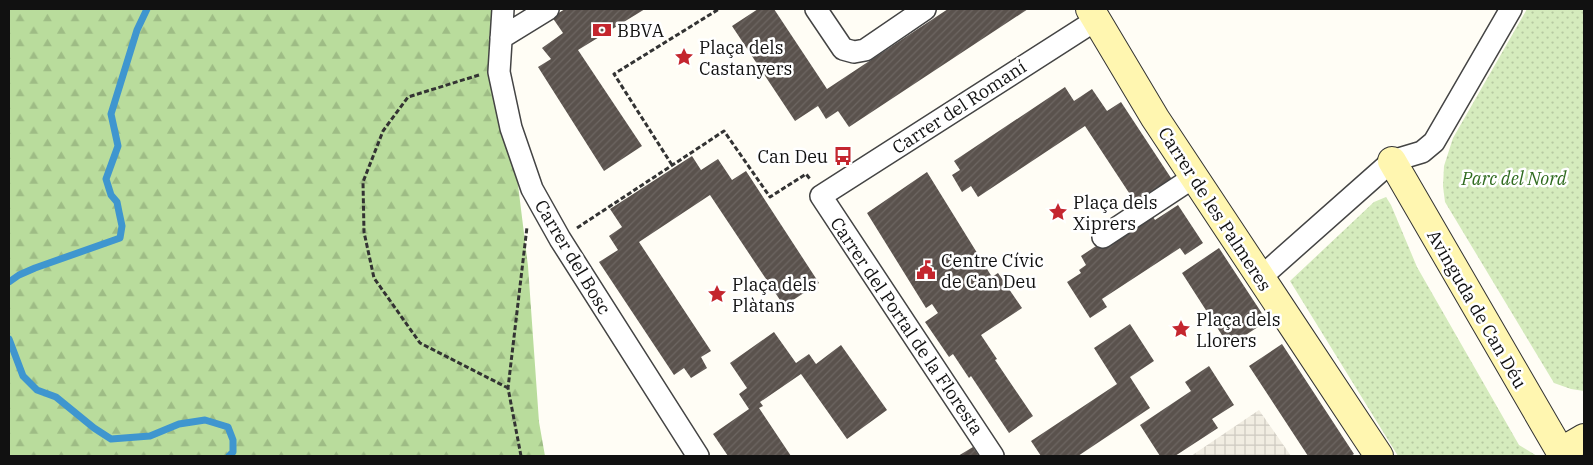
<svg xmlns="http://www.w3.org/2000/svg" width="1593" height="465" viewBox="0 0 1593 465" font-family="'IBM Plex Serif',serif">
<defs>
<pattern id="grass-dots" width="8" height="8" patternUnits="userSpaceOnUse" patternTransform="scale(1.25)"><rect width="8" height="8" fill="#d5ebbd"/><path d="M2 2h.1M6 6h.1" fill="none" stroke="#b6c8a1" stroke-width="1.8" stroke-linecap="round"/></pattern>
<pattern id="forest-firs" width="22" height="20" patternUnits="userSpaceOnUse" patternTransform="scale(1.25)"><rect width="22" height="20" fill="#b9dc9c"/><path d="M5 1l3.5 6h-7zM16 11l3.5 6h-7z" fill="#9ebc85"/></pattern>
<pattern id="plaza-grid" width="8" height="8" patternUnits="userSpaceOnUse" patternTransform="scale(1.25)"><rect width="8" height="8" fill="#f1ede2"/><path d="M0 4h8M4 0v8" fill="none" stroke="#cecac1"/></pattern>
<pattern id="building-hatch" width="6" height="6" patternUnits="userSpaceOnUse" patternTransform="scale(1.25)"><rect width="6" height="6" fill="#5a524d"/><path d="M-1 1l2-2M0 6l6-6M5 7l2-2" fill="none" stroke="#6d6662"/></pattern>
</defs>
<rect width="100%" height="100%" fill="#fffdf5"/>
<path fill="url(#grass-dots)" d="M 1527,9 L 1584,9 L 1584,391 L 1571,389 L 1554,383 L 1445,202 L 1443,186 L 1444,166 L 1453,138 Z
M 1386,197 L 1391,205 L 1417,267 L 1519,445 L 1537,456 L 1398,456 L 1290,281 L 1374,202 Z"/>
<path fill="url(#forest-firs)" d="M 9,9 L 504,9 L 511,128 L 528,266 L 539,422 L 545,456 L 9,456 Z"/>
<path fill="url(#plaza-grid)" d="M 1259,410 L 1291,456 L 1191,456 Z"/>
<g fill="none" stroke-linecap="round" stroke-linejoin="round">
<path stroke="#3f96cf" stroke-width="7" d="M 9,282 L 19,275 L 35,268 L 120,238 L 122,226 L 119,212 L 117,202 L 111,195 L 106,179 L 118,146 L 111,114 L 137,30 L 147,9
M 9,339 L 23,376 L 37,390 L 56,397 L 94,428 L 111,439 L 150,436 L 179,424 L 205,420 L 228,427 L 233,440 L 233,452 L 229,456"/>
</g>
<path fill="url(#building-hatch)" d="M 565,9 L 645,9 L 578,50 L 642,146 L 604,171 L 538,67 L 551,59 L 542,48 L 563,33 L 552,17 Z
M 758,9 L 774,9 L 827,89 L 948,9 L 1028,9 L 849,127 L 838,111 L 826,119 L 818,106 L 795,121 L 732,26 Z
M 1065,87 L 1074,101 L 1092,89 L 1107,111 L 1121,102 L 1173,181 L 1137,205 L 1085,126 L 978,197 L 971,186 L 962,192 L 952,175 L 960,170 L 954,161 Z
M 692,156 L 701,170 L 718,159 L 732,180 L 746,171 L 819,283 L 784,306 L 710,195 L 639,242 L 711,351 L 701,357 L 707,368 L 691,378 L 684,368 L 674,375 L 599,262 L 618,250 L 609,236 L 622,227 L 610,209 Z
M 927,172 L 992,277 L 998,273 L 1022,308 L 981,335 L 997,359 L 995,360 L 1033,416 L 1009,433 L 971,376 L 969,378 L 953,354 L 949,357 L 925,322 L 938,313 L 932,304 L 926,308 L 867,213 Z
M 1178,205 L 1203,243 L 1185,255 L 1180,248 L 1102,299 L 1107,307 L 1090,318 L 1067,282 L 1081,273 L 1079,270 L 1086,265 L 1081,256 L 1149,211 L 1155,220 Z
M 1219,248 L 1267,321 L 1229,346 L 1182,273 Z
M 1130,324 L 1154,361 L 1130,377 L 1150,408 L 1078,456 L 1041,456 L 1031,441 L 1117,384 L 1094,348 Z
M 774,332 L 796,363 L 809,354 L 816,364 L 841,345 L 887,410 L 847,439 L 801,374 L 760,402 L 763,406 L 759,408 L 791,456 L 728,456 L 713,434 L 749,409 L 739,394 L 747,388 L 730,363 Z
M 1282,344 L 1354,454 L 1351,456 L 1308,456 L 1249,366 Z
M 1209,366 L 1234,405 L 1212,419 L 1218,428 L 1175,456 L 1160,456 L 1140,425 L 1191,391 L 1185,382 Z
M 973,447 L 979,456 L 958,456 Z"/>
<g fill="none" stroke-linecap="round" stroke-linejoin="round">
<g stroke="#444" stroke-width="24">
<path id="street" d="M 503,9 L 499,72 L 511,128 L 532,189 L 560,239 L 698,456
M 816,9 L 843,49 L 854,52 L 865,50 L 925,9
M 501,38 L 548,9
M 1103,237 L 1194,177
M 1260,278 L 1392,161 L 1422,152 L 1434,142 L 1511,9
M 993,456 L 821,196 L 1096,20 L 1097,20"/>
</g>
<g stroke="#333" stroke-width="30">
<path id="secondary" d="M 1090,9 L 1155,118 L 1379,456
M 1392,161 L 1563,456
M 1560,452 L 1584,438"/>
</g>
<path stroke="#333" stroke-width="3" stroke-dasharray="5 2.5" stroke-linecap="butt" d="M 479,75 L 408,97 L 383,131 L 363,182 L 364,232 L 374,278 L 420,343 L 508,388
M 672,165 L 614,74 L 719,9
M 577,228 L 724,131 L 770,197 L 806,174 L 810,179
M 521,456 L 508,388 L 527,227"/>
<use href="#street" stroke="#fff" stroke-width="21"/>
<use href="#secondary" stroke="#fff6b0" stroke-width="28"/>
</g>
<defs>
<g id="bank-bare" transform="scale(1.5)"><path d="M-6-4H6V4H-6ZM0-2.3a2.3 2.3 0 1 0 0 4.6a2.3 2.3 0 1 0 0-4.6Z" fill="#c4262e" stroke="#fff" stroke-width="2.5" paint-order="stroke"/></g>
<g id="sight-bare" transform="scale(1.5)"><path d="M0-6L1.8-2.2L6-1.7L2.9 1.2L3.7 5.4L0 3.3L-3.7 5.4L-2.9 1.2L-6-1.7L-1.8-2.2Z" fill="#c4262e" stroke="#fff" stroke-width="2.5" paint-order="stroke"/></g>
<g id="bus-bare" transform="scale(1.5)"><path d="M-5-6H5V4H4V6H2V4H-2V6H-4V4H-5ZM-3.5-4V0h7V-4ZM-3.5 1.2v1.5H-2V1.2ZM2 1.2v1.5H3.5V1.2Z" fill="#c4262e" stroke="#fff" stroke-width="2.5" paint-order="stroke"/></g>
<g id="civic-bare" transform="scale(1.5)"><path d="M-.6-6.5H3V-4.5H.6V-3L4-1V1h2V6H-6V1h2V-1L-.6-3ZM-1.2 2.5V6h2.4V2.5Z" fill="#c4262e" stroke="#fff" stroke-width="2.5" paint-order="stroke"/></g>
</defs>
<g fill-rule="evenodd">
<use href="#bank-bare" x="602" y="30"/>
<use href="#sight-bare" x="684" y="57"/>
<use href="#bus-bare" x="843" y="156"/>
<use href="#sight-bare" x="1058" y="212"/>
<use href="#civic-bare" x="926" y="270"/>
<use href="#sight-bare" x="717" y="294"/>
<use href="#sight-bare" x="1181" y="329"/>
</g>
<g text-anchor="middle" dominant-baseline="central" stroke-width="5" stroke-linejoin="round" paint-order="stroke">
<g font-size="18" fill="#111" stroke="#fff" text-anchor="start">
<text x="617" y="30">BBVA</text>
<text x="699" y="47">Plaça dels<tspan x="699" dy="21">Castanyers</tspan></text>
<text x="828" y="156" text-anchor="end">Can Deu</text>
<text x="1073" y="202">Plaça dels<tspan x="1073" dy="21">Xiprers</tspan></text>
<text x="941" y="260">Centre Cívic<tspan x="941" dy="21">de Can Deu</tspan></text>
<text x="732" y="284">Plaça dels<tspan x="732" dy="21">Plàtans</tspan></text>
<text x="1196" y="319">Plaça dels<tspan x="1196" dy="21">Llorers</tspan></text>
</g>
<g font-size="18" fill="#111" stroke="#fff">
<text transform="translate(959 107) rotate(-33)">Carrer del Romaní</text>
<text transform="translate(1215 209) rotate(57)">Carrer de les Palmeres</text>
<text transform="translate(573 257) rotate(59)">Carrer del Bosc</text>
<text transform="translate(1477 309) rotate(60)">Avinguda de Can Déu</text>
<text transform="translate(907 326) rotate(56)">Carrer del Portal de la Floresta</text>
</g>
<g font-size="18" font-style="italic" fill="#2f6b1f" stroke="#fff">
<text x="1514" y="178">Parc del Nord</text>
</g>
</g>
<rect width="1593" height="465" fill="none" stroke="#111111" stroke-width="20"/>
</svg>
